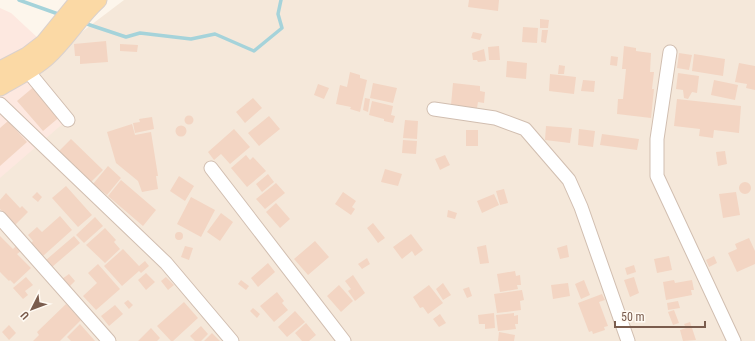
<svg xmlns="http://www.w3.org/2000/svg" width="755" height="341" viewBox="0 0 755 341" font-family="'Roboto Condensed',sans-serif">
<rect width="100%" height="100%" fill="#fdf6ec"/>
<path fill="#f5e8da" d="M 124,0 L 755,0 L 755,341 L 0,341 L 0,94 Z"/>
<path fill="#fde8e0" d="M 0,8 L 11,13 L 40,40 L 23,55 L 73,115 L 0,178 Z"/>
<g fill="none" stroke-linecap="round" stroke-linejoin="round">
<path stroke="#a5d3da" stroke-width="3.5" d="M 19,0 L 61,15
M 84,23 L 126,37 L 140,33 L 191,39 L 215,34 L 254,51 L 282,28 L 278,14 L 281,0"/>
</g>
<path fill="#f3d5c3" d="M 469,0 L 499,0 L 498,11 L 468,7 Z
M 540,19 L 549,20 L 548,28 L 540,28 Z
M 523,27 L 538,28 L 537,43 L 522,42 Z
M 542,30 L 548,30 L 546,43 L 541,42 Z
M 473,32 L 482,34 L 480,40 L 471,38 Z
M 106,41 L 108,62 L 80,64 L 80,56 L 75,56 L 74,44 Z
M 120,44 L 138,45 L 137,52 L 120,51 Z
M 499,46 L 500,60 L 489,60 L 488,47 Z
M 624,46 L 636,48 L 636,51 L 651,53 L 650,72 L 654,72 L 652,89 L 654,89 L 651,118 L 617,114 L 618,99 L 623,99 L 626,69 L 622,69 Z
M 484,49 L 486,61 L 478,62 L 477,60 L 473,60 L 472,53 Z
M 679,53 L 692,55 L 689,70 L 677,68 Z
M 694,54 L 725,59 L 723,76 L 692,71 Z
M 611,56 L 618,57 L 617,66 L 610,65 Z
M 507,61 L 527,63 L 526,79 L 506,77 Z
M 739,63 L 755,66 L 755,90 L 746,88 L 747,84 L 735,82 Z
M 559,65 L 565,66 L 564,74 L 558,74 Z
M 350,72 L 360,75 L 360,78 L 367,80 L 360,112 L 350,109 L 351,107 L 336,104 L 340,85 L 347,87 Z
M 678,73 L 699,76 L 697,93 L 692,92 L 688,99 L 684,98 L 683,90 L 676,89 Z
M 550,74 L 576,77 L 574,94 L 549,91 Z
M 583,80 L 595,81 L 594,92 L 581,91 Z
M 714,80 L 738,85 L 735,100 L 711,95 Z
M 373,83 L 397,88 L 393,103 L 370,98 Z
M 453,83 L 480,86 L 480,91 L 485,92 L 484,103 L 478,102 L 477,108 L 451,105 Z
M 318,84 L 329,88 L 324,99 L 314,95 Z
M 36,85 L 62,115 L 43,131 L 17,101 Z
M 253,98 L 262,108 L 245,123 L 236,112 Z
M 365,98 L 370,99 L 368,112 L 363,110 Z
M 677,99 L 741,106 L 739,133 L 714,130 L 713,138 L 699,136 L 700,129 L 674,126 Z
M 372,101 L 393,106 L 391,115 L 395,116 L 393,123 L 384,121 L 384,119 L 369,115 Z
M184.5 120a4.5 4.5 0 1 1 9 0a4.5 4.5 0 1 1-9 0Z
M 269,116 L 280,129 L 259,146 L 248,133 Z
M 152,117 L 154,129 L 135,133 L 133,123 L 140,122 L 139,119 Z
M 405,120 L 418,121 L 417,139 L 403,138 Z
M 8,121 L 27,142 L 0,166 L 0,128 Z
M 132,124 L 135,135 L 151,132 L 158,176 L 156,176 L 158,189 L 142,192 L 138,181 L 116,163 L 107,132 Z
M175.5 131a5.5 5.5 0 1 1 11 0a5.5 5.5 0 1 1-11 0Z
M 546,126 L 572,128 L 570,143 L 545,140 Z
M 234,129 L 250,147 L 230,164 L 221,154 L 214,160 L 208,152 Z
M 579,129 L 595,131 L 593,147 L 578,145 Z
M 466,130 L 478,130 L 478,146 L 466,146 Z
M 602,134 L 639,139 L 637,150 L 600,145 Z
M 71,139 L 103,170 L 91,182 L 59,151 Z
M 403,140 L 417,141 L 416,154 L 402,153 Z
M 725,151 L 727,164 L 718,166 L 716,152 Z
M 246,155 L 250,160 L 253,157 L 266,171 L 247,187 L 231,168 Z
M 445,155 L 450,165 L 440,170 L 435,159 Z
M 108,166 L 121,178 L 107,195 L 93,184 Z
M 385,169 L 402,174 L 398,186 L 381,182 Z
M 268,174 L 274,182 L 262,192 L 256,184 Z
M 179,176 L 194,186 L 185,201 L 170,191 Z
M 121,180 L 156,210 L 143,226 L 108,196 Z
M739 188a6 6 0 1 1 12 0a6 6 0 1 1-12 0Z
M 276,183 L 285,193 L 265,209 L 256,199 Z
M 66,186 L 92,215 L 78,227 L 52,198 Z
M 504,189 L 508,203 L 500,205 L 496,191 Z
M 37,192 L 42,197 L 38,202 L 32,197 Z
M 343,192 L 356,201 L 352,207 L 355,209 L 351,215 L 335,204 Z
M 736,192 L 740,215 L 723,218 L 719,194 Z
M 6,193 L 20,208 L 22,206 L 28,212 L 14,226 L 1,213 L 3,212 L 0,209 L 0,200 Z
M 494,194 L 499,205 L 482,213 L 477,201 Z
M 191,197 L 215,210 L 201,237 L 177,224 Z
M 276,203 L 290,219 L 280,228 L 266,212 Z
M 448,210 L 457,213 L 455,219 L 447,217 Z
M 221,213 L 233,222 L 220,241 L 207,232 Z
M 60,216 L 72,230 L 43,256 L 31,243 L 33,241 L 28,235 L 37,227 L 42,232 Z
M 95,217 L 103,226 L 84,243 L 76,235 Z
M 373,223 L 385,238 L 378,243 L 367,228 Z
M 105,228 L 116,240 L 114,242 L 120,249 L 105,263 L 86,245 Z
M175 236a4 4 0 1 1 8 0a4 4 0 1 1-8 0Z
M 411,234 L 423,250 L 415,256 L 412,251 L 402,259 L 393,247 Z
M 0,236 L 13,249 L 16,246 L 21,251 L 17,254 L 31,268 L 14,284 L 10,280 L 9,281 L 0,272 Z
M 74,236 L 80,243 L 52,267 L 46,260 Z
M 749,238 L 755,251 L 755,264 L 737,272 L 728,253 L 737,249 L 735,244 Z
M 315,241 L 329,257 L 308,275 L 294,259 Z
M 486,245 L 489,263 L 480,264 L 477,247 Z
M 567,245 L 569,257 L 560,259 L 557,248 Z
M 185,246 L 193,248 L 189,260 L 181,257 Z
M 123,249 L 139,266 L 145,261 L 149,266 L 141,273 L 139,271 L 122,286 L 104,266 Z
M 669,256 L 672,270 L 657,273 L 654,259 Z
M 714,256 L 717,263 L 709,267 L 706,260 Z
M 367,258 L 370,264 L 362,269 L 358,264 Z
M 268,263 L 275,272 L 258,287 L 251,278 Z
M 98,264 L 120,289 L 96,310 L 83,296 L 97,283 L 88,273 Z
M 634,265 L 636,272 L 627,275 L 625,268 Z
M 515,271 L 516,276 L 520,275 L 521,285 L 517,285 L 518,289 L 500,292 L 497,274 Z
M 146,273 L 155,282 L 146,290 L 138,280 Z
M 69,274 L 75,281 L 69,287 L 62,279 Z
M 353,275 L 365,293 L 355,301 L 348,291 L 351,289 L 345,281 Z
M 26,277 L 33,285 L 25,291 L 28,295 L 23,299 L 13,288 Z
M 166,277 L 174,285 L 168,290 L 161,281 Z
M 634,277 L 639,293 L 630,297 L 624,280 Z
M 241,280 L 249,286 L 246,290 L 238,284 Z
M 584,280 L 590,295 L 581,299 L 575,284 Z
M 674,280 L 675,283 L 692,280 L 694,290 L 691,290 L 692,295 L 666,300 L 663,282 Z
M 443,283 L 451,295 L 443,300 L 436,289 Z
M 568,283 L 570,296 L 553,299 L 551,285 Z
M 339,285 L 353,301 L 341,312 L 327,296 Z
M 429,285 L 443,303 L 428,314 L 423,307 L 420,308 L 413,297 Z
M 469,287 L 472,296 L 467,298 L 463,289 Z
M 522,290 L 524,300 L 520,301 L 521,310 L 497,313 L 494,294 Z
M 277,292 L 284,301 L 282,303 L 288,310 L 274,322 L 260,306 Z
M 602,294 L 605,300 L 599,302 L 608,326 L 604,327 L 605,330 L 593,334 L 592,331 L 589,332 L 578,303 Z
M 128,300 L 133,305 L 129,309 L 124,303 Z
M 678,301 L 680,308 L 668,310 L 667,303 Z
M 184,302 L 198,318 L 173,341 L 171,341 L 157,326 Z
M 66,304 L 81,320 L 60,341 L 33,341 L 39,335 L 37,332 Z
M 115,305 L 123,314 L 109,326 L 101,316 Z
M 253,308 L 260,314 L 257,318 L 250,311 Z
M 674,310 L 679,323 L 673,325 L 668,312 Z
M 295,311 L 305,322 L 287,337 L 278,327 Z
M 494,313 L 495,328 L 485,329 L 485,324 L 479,324 L 478,315 Z
M 514,313 L 514,316 L 518,315 L 518,324 L 515,324 L 516,329 L 498,331 L 496,315 Z
M 440,314 L 446,323 L 439,327 L 433,319 Z
M 690,322 L 696,340 L 683,341 L 680,330 L 686,328 L 684,324 Z
M 306,323 L 316,335 L 309,341 L 302,341 L 295,333 Z
M 80,324 L 95,341 L 71,341 L 67,337 Z
M 9,325 L 16,333 L 9,340 L 2,332 Z
M 201,326 L 208,334 L 201,341 L 195,341 L 190,336 Z
M 151,328 L 160,338 L 157,341 L 138,341 Z
M 499,332 L 515,335 L 514,341 L 498,341 Z
M 212,333 L 220,341 L 204,341 Z"/>
<g fill="none" stroke-linecap="round" stroke-linejoin="round">
<g stroke="#d1beb0" stroke-width="15">
<path id="minor" d="M 670,52 L 657,139 L 657,176 L 734,341
M 22,64 L 68,120
M 0,104 L 166,263 L 232,341
M 434,109 L 495,118 L 525,129 L 569,180 L 581,207 L 628,341
M 211,168 L 344,341
M 0,218 L 109,341"/>
</g>
<g stroke="#dad1cd" stroke-width="19">
<path id="major" d="M 0,70 L 27,56 L 44,43 L 79,0
M 0,87 C 15,78 34,69 47,57 C 66,40 79,17 98,0"/>
</g>
<use href="#minor" stroke="#fff" stroke-width="13"/>
<use href="#major" stroke="#fbd9a5" stroke-width="17"/>
</g>
<g transform="translate(32 309) rotate(228)" stroke="#fffaf3" stroke-width="3" paint-order="stroke">
<path d="M0-3L7 15L0 10L-7 15Z" fill="#7a5c4d"/>
<text y="-6" font-size="11" font-weight="bold" text-anchor="middle" fill="#7a5c4d">U</text>
</g>
<path d="M615 321v6h90v-6" fill="none" stroke="#7a5c4d" stroke-width="2"/>
<text x="621" y="321" font-size="12" fill="#7a5c4d" stroke="#fffaf3" stroke-width="3" paint-order="stroke">50 m</text>
</svg>
